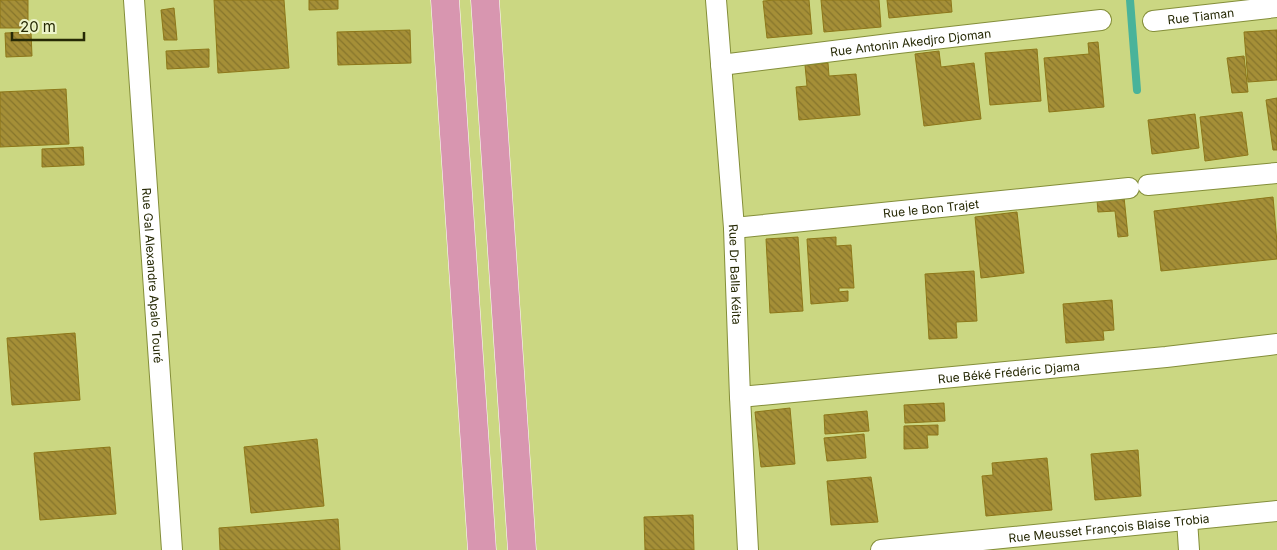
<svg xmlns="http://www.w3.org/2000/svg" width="1277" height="550" viewBox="0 0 1277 550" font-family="Inter,sans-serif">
<defs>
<pattern id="building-back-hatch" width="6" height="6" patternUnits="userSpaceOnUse" patternTransform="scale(1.25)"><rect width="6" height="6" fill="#a58f37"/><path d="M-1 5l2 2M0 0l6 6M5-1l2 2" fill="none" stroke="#86752c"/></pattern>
</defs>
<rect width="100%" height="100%" fill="#cbd782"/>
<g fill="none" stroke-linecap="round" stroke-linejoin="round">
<path stroke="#49b39a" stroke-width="8" d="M 1130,0 L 1137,90"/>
</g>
<path fill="url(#building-back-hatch)" stroke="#8d7719" d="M 0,0 L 28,0 L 28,28 L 0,28 Z
M 214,0 L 284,0 L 289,68 L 218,73 Z
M 309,0 L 338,0 L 338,9 L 309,10 Z
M 775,0 L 809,0 L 812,34 L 767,38 L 763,1 Z
M 821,0 L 879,0 L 881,27 L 824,32 Z
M 887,0 L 951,0 L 952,12 L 889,18 Z
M 174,8 L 177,40 L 164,40 L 161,10 Z
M 410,30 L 411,63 L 338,65 L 337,32 Z
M 1277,30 L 1277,80 L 1248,82 L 1244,32 Z
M 31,32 L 32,56 L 6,57 L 5,33 Z
M 1098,42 L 1104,107 L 1049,112 L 1044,58 L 1089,54 L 1088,43 Z
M 209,49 L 209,67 L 167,69 L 166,51 Z
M 1037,49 L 1041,101 L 990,105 L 985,53 Z
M 939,51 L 941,67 L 974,63 L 981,119 L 924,126 L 915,54 Z
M 1244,56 L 1248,92 L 1232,93 L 1227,58 Z
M 828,63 L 829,76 L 856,74 L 860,115 L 799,120 L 796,87 L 807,86 L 805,65 Z
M 66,89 L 69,144 L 0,147 L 0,92 Z
M 1277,98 L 1277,150 L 1273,150 L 1266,100 Z
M 1242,112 L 1248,155 L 1205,161 L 1200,117 Z
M 1195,114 L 1199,148 L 1152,154 L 1148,120 Z
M 83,147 L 84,165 L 42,167 L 42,149 Z
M 1124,197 L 1128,236 L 1118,237 L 1115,211 L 1098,212 L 1097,200 Z
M 1273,197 L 1277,242 L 1277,259 L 1161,271 L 1154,211 Z
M 1017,212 L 1024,273 L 981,278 L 975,217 Z
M 798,237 L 803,311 L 770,313 L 766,239 Z
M 836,237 L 836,246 L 851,245 L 854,288 L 839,288 L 839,292 L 848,291 L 848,301 L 811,304 L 807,239 Z
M 974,271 L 977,321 L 956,322 L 957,338 L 929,339 L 925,274 Z
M 1112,300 L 1114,330 L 1103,331 L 1104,340 L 1066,343 L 1063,304 Z
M 75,333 L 80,400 L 12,405 L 7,338 Z
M 944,403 L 945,421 L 905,423 L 904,405 Z
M 790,408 L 795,464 L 761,467 L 755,412 Z
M 867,411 L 869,431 L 825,434 L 824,415 Z
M 938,425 L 938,435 L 927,435 L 928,448 L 904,449 L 904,426 Z
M 864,434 L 866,458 L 827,461 L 824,438 Z
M 317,439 L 324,506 L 251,513 L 244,447 Z
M 110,447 L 116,514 L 40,520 L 34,453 Z
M 1138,450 L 1141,496 L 1095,500 L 1091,454 Z
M 1047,458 L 1052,510 L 986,516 L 982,476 L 993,475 L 992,463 Z
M 871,477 L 878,522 L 831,525 L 827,481 Z
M 693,515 L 694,550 L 645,550 L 644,517 Z
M 338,519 L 340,550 L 220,550 L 219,528 Z"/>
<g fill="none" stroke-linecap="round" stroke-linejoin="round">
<g stroke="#848e39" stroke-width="22">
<g id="minor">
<path id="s1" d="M 134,0 L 172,550"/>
<path id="s2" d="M 716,0 L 734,228 L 740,397 L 748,550"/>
<path id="s3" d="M 1153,21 L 1277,7"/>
<path id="s4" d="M 721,65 L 898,43 L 1101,20"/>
<path d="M 1148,185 L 1277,173"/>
<path id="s5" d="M 734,228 L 1129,188"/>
<path id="s6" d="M 740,397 L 1166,357 L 1277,344"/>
<path d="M 1187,520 L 1189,550"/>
<path id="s7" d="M 881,550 L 1277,511"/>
</g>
</g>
<g stroke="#fff" stroke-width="29">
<path id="trunk" d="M 445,0 L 482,550
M 485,0 L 522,550"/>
</g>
<use href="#minor" stroke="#fff" stroke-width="20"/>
<use href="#trunk" stroke="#d896b0" stroke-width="28"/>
</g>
<g text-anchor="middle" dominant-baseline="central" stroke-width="4" stroke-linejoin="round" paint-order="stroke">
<g font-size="12" fill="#262905" stroke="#edf4ca">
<text stroke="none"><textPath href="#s3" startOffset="48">Rue Tiaman</textPath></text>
<text stroke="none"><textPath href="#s4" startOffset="191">Rue Antonin Akedjro Djoman</textPath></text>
<text stroke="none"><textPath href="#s5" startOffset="198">Rue le Bon Trajet</textPath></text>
<text stroke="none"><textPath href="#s1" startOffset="276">Rue Gal Alexandre Apalo Touré</textPath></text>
<text stroke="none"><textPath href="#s2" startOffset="275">Rue Dr Balla Kéita</textPath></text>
<text stroke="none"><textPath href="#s6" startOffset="270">Rue Béké Frédéric Djama</textPath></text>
<text stroke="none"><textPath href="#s7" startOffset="229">Rue Meusset François Blaise Trobia</textPath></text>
</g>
</g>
<path d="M12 32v8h72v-8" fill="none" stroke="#262905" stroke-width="2.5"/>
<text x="20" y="32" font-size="15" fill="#262905" stroke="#edf4ca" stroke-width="4" paint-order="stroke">20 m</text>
</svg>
